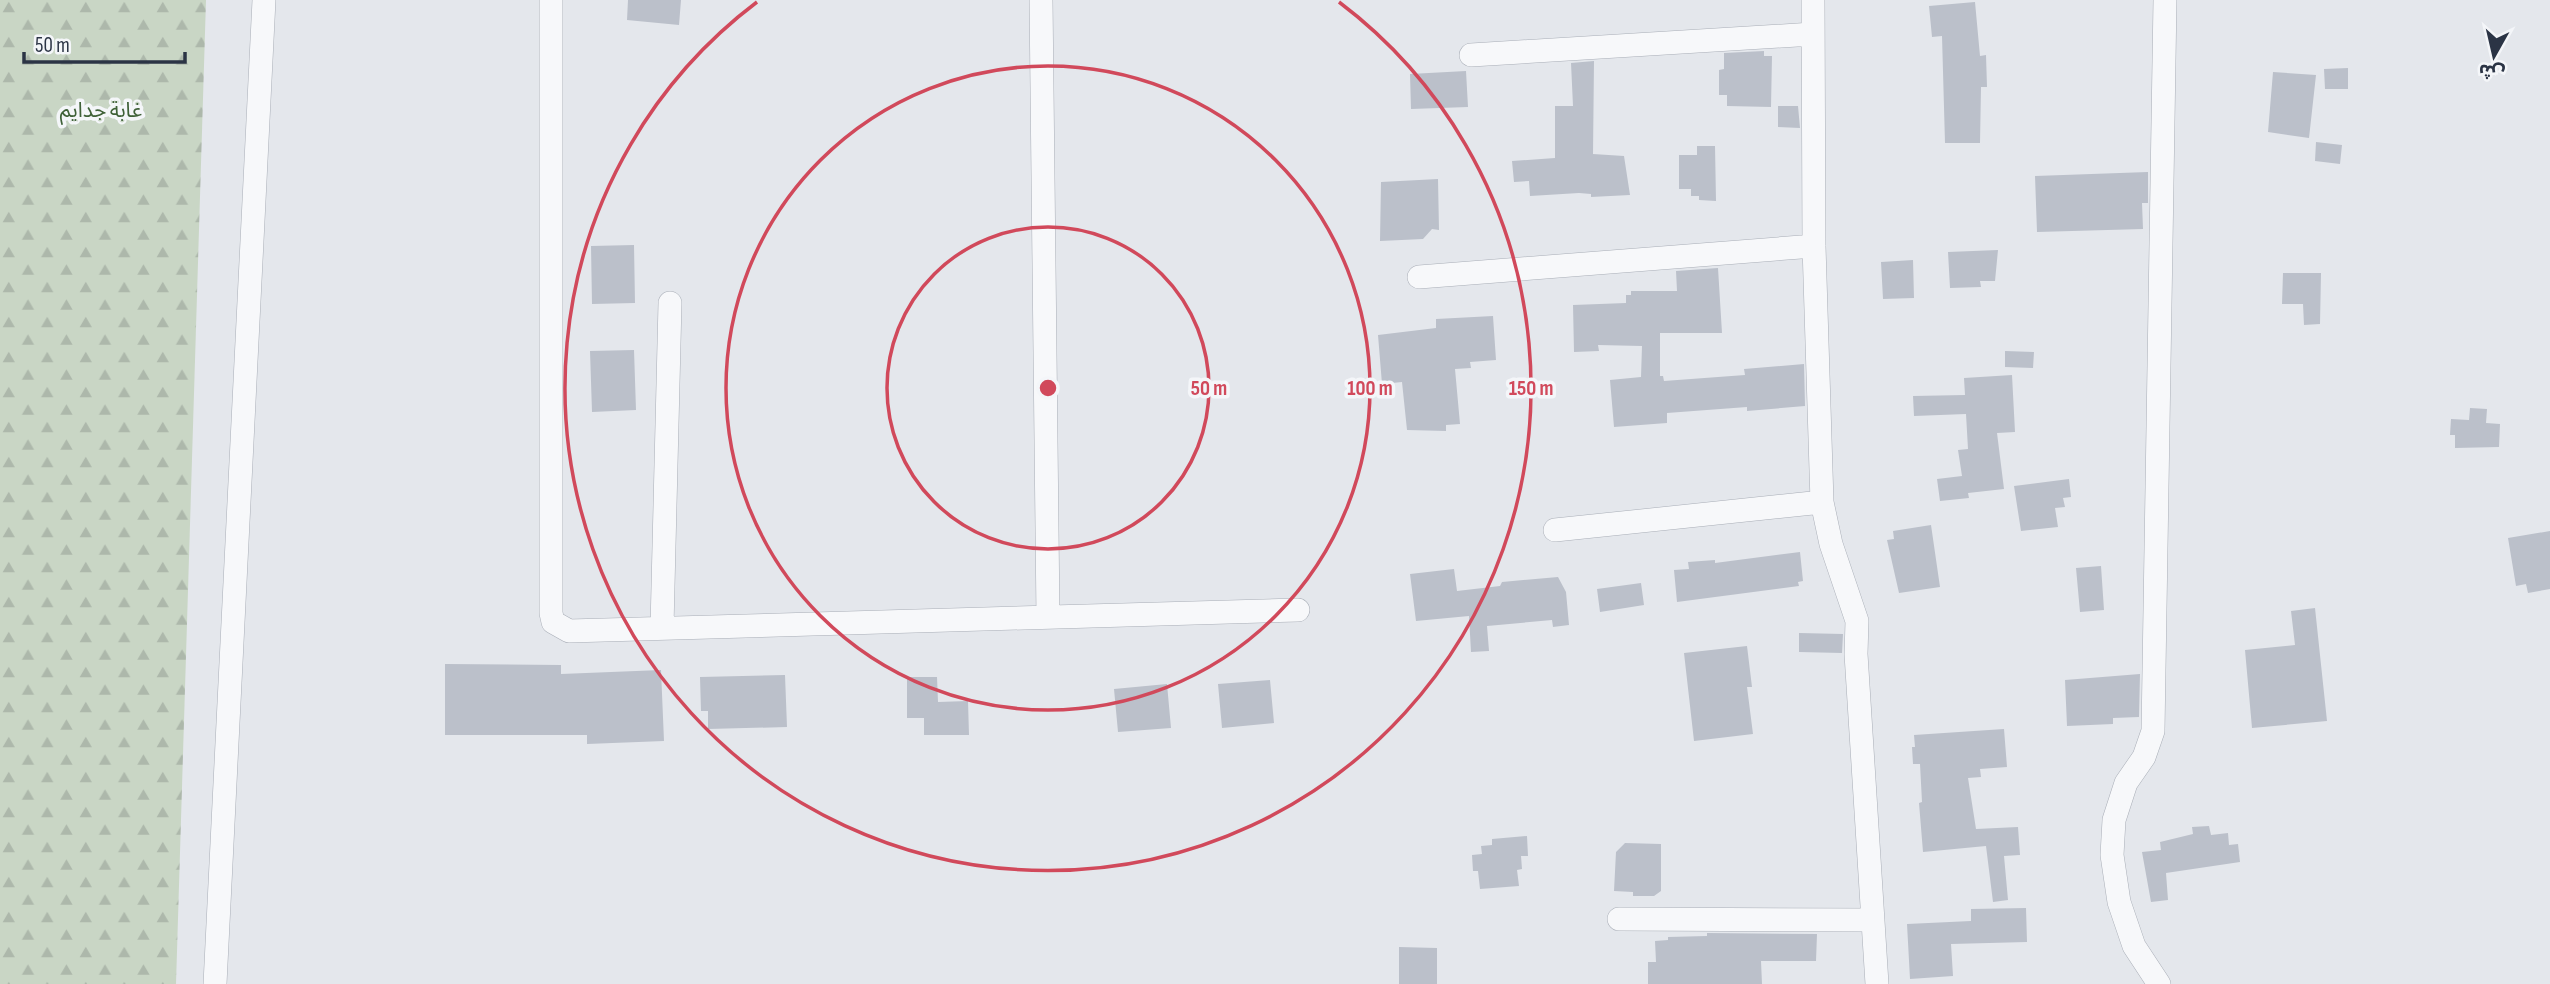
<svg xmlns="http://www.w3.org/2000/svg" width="2550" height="984" viewBox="0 0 2550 984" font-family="'Sofia Sans Condensed','Noto Sans Arabic',sans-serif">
<defs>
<pattern id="forest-firs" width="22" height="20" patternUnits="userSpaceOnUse" patternTransform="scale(1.75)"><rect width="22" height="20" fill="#c9d6c5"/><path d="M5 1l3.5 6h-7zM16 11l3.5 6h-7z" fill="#adb8ab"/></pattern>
</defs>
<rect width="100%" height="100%" fill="#e4e7ec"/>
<path fill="url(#forest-firs)" d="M 0,0 L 206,0 L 176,984 L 0,984 Z"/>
<path fill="#bbc0ca" d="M 628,0 L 681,0 L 679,25 L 627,20 Z
M 1975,2 L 1980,56 L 1986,55 L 1987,87 L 1981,87 L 1980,143 L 1945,143 L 1942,36 L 1932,37 L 1929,6 Z
M 1764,51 L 1764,56 L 1772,56 L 1771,107 L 1727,106 L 1727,95 L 1719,95 L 1719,70 L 1724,69 L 1724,53 Z
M 1594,61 L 1593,154 L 1624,156 L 1630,195 L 1591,197 L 1591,194 L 1579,193 L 1530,196 L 1529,181 L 1514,182 L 1512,161 L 1555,158 L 1555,106 L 1573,106 L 1571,63 Z
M 2348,68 L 2348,89 L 2325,89 L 2324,69 Z
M 1466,71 L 1468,107 L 1411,109 L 1410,74 Z
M 2273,72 L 2316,75 L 2309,138 L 2268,132 Z
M 1778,106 L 1798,106 L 1800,128 L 1778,127 Z
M 2316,142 L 2342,145 L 2340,164 L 2315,161 Z
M 1697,146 L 1715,146 L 1716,201 L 1699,200 L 1699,196 L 1691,196 L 1691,189 L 1679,189 L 1679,155 L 1697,155 Z
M 2148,172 L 2148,203 L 2142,203 L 2143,229 L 2037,232 L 2035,176 Z
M 1438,179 L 1439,230 L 1432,229 L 1423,239 L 1380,241 L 1381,182 Z
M 634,245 L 635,303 L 592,304 L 591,246 Z
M 1998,250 L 1995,281 L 1980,281 L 1981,287 L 1950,288 L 1948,252 Z
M 1913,260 L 1914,298 L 1883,299 L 1881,262 Z
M 1718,268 L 1722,333 L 1660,333 L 1660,376 L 1663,376 L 1664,381 L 1745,375 L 1744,369 L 1804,364 L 1805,406 L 1747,411 L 1747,407 L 1667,413 L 1667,423 L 1614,427 L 1610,380 L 1641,377 L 1642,346 L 1598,345 L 1599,351 L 1574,352 L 1573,305 L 1626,303 L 1626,295 L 1631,295 L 1631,291 L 1677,291 L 1676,271 Z
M 2283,273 L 2321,273 L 2320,324 L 2304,325 L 2303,304 L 2282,304 Z
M 1493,316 L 1496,360 L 1470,362 L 1471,368 L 1455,369 L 1460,424 L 1446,425 L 1446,431 L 1407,430 L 1402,382 L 1382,384 L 1378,335 L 1436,328 L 1436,319 Z
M 634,350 L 636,410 L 592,412 L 590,351 Z
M 2005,351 L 2034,352 L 2033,368 L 2005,367 Z
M 2012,375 L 2015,432 L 1997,433 L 2004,489 L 1968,493 L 1969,498 L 1940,501 L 1937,479 L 1962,476 L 1958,450 L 1968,449 L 1966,414 L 1914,416 L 1913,396 L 1965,395 L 1964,378 Z
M 2470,408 L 2487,409 L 2486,423 L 2500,424 L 2499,447 L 2455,448 L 2455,435 L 2450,435 L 2451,419 L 2469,420 Z
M 2069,479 L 2071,497 L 2063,498 L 2065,507 L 2055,508 L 2058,527 L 2021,531 L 2014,486 Z
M 1931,525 L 1940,587 L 1899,593 L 1887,540 L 1894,539 L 1893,531 Z
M 2550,531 L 2550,589 L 2528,593 L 2526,584 L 2516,586 L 2508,538 Z
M 1800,552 L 1803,581 L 1798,582 L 1799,586 L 1677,602 L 1674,570 L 1689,569 L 1688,562 L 1715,560 L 1715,563 Z
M 2101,566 L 2104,610 L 2080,612 L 2076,568 Z
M 1454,569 L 1457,591 L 1500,586 L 1502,582 L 1558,577 L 1566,592 L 1569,625 L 1553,627 L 1552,620 L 1487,626 L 1489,651 L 1471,652 L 1469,616 L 1416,621 L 1410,574 Z
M 1641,583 L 1644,605 L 1600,612 L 1597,589 Z
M 2315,608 L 2327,721 L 2252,728 L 2245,650 L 2295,645 L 2291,611 Z
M 1799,633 L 1843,634 L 1842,653 L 1799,652 Z
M 1747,646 L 1752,687 L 1747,687 L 1753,734 L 1694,741 L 1684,653 Z
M 445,664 L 561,665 L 561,674 L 661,670 L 664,741 L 587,744 L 587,735 L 445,735 Z
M 2140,674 L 2139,717 L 2113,718 L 2113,724 L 2067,726 L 2065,680 Z
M 785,675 L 787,727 L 708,729 L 708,711 L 701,711 L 700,677 Z
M 907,677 L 937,677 L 938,702 L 968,701 L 969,735 L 924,735 L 924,718 L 907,718 Z
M 1270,680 L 1274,723 L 1222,728 L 1218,684 Z
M 1167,684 L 1171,728 L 1118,732 L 1114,689 Z
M 2004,729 L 2007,767 L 1980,769 L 1981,777 L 1968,778 L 1976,829 L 2018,827 L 2020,855 L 2004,856 L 2008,900 L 1993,902 L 1986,846 L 1923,852 L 1919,803 L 1922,802 L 1920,764 L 1913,764 L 1912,747 L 1915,747 L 1914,735 Z
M 2209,826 L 2211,835 L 2228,833 L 2229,845 L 2238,844 L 2240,862 L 2166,873 L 2168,900 L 2151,902 L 2142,852 L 2161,850 L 2160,842 L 2193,834 L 2192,827 Z
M 1527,836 L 1528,856 L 1521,856 L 1522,869 L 1517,870 L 1519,886 L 1480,889 L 1478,871 L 1473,871 L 1472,855 L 1482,854 L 1481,846 L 1492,845 L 1492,839 Z
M 1625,843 L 1661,844 L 1661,891 L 1654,896 L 1633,896 L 1633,892 L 1614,891 L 1616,852 Z
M 2026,908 L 2027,942 L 1951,944 L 1953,976 L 1910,979 L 1907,924 L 1971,921 L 1971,909 Z
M 1707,933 L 1817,934 L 1816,961 L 1761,961 L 1762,984 L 1648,984 L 1648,962 L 1656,962 L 1655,941 L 1668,940 L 1668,937 L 1707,936 Z
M 1399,947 L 1437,948 L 1437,984 L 1399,984 Z"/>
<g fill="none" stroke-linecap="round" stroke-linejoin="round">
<g stroke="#a9aeb7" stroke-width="24">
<path id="minor" d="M 551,0 L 551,613 L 553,622 L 569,631 L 1298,610
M 1041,0 L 1048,617
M 1813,0 L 1814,246 L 1822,502 L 1831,544 L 1857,621 L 1856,654 L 1877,984
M 1471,55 L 1813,34
M 1419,277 L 1814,246
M 1555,530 L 1822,502
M 662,627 L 670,303
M 1619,919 L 1873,920
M 215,984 L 264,0
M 2159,984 L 2134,946 L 2119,902 L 2112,855 L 2114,820 L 2126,783 L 2144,757 L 2153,731 L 2165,0"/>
</g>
<use href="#minor" stroke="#f7f8fa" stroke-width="23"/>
</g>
<g fill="none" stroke="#d1495b" stroke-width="3.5">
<circle cx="1048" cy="388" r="161"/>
<circle cx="1048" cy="388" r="322"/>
<path d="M1339 2A483 483 0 1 1 757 2"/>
</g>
<g text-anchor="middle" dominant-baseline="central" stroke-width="7" stroke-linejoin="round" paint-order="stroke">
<g font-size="21" fill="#3f6138" stroke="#f4f6f9">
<text x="101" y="110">غابة جدايم</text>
</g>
</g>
<circle cx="1048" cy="388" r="10" fill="#d1495b" stroke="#f4f6f9" stroke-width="3.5"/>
<g font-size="21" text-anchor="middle" font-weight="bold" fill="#d1495b" stroke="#f4f6f9" stroke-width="7" stroke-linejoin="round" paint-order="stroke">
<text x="1209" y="395">50 m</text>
<text x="1370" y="395">100 m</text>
<text x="1531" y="395">150 m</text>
</g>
<g transform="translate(2494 56) rotate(188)" stroke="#f4f6f9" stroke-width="5" paint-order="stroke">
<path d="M0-5L12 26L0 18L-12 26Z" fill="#2b3445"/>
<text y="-10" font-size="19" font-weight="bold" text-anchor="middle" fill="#2b3445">ش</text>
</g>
<path d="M24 52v10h161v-10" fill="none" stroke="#2b3445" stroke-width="3.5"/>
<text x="35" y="52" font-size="21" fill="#2b3445" stroke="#f4f6f9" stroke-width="5" paint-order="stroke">50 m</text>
</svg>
